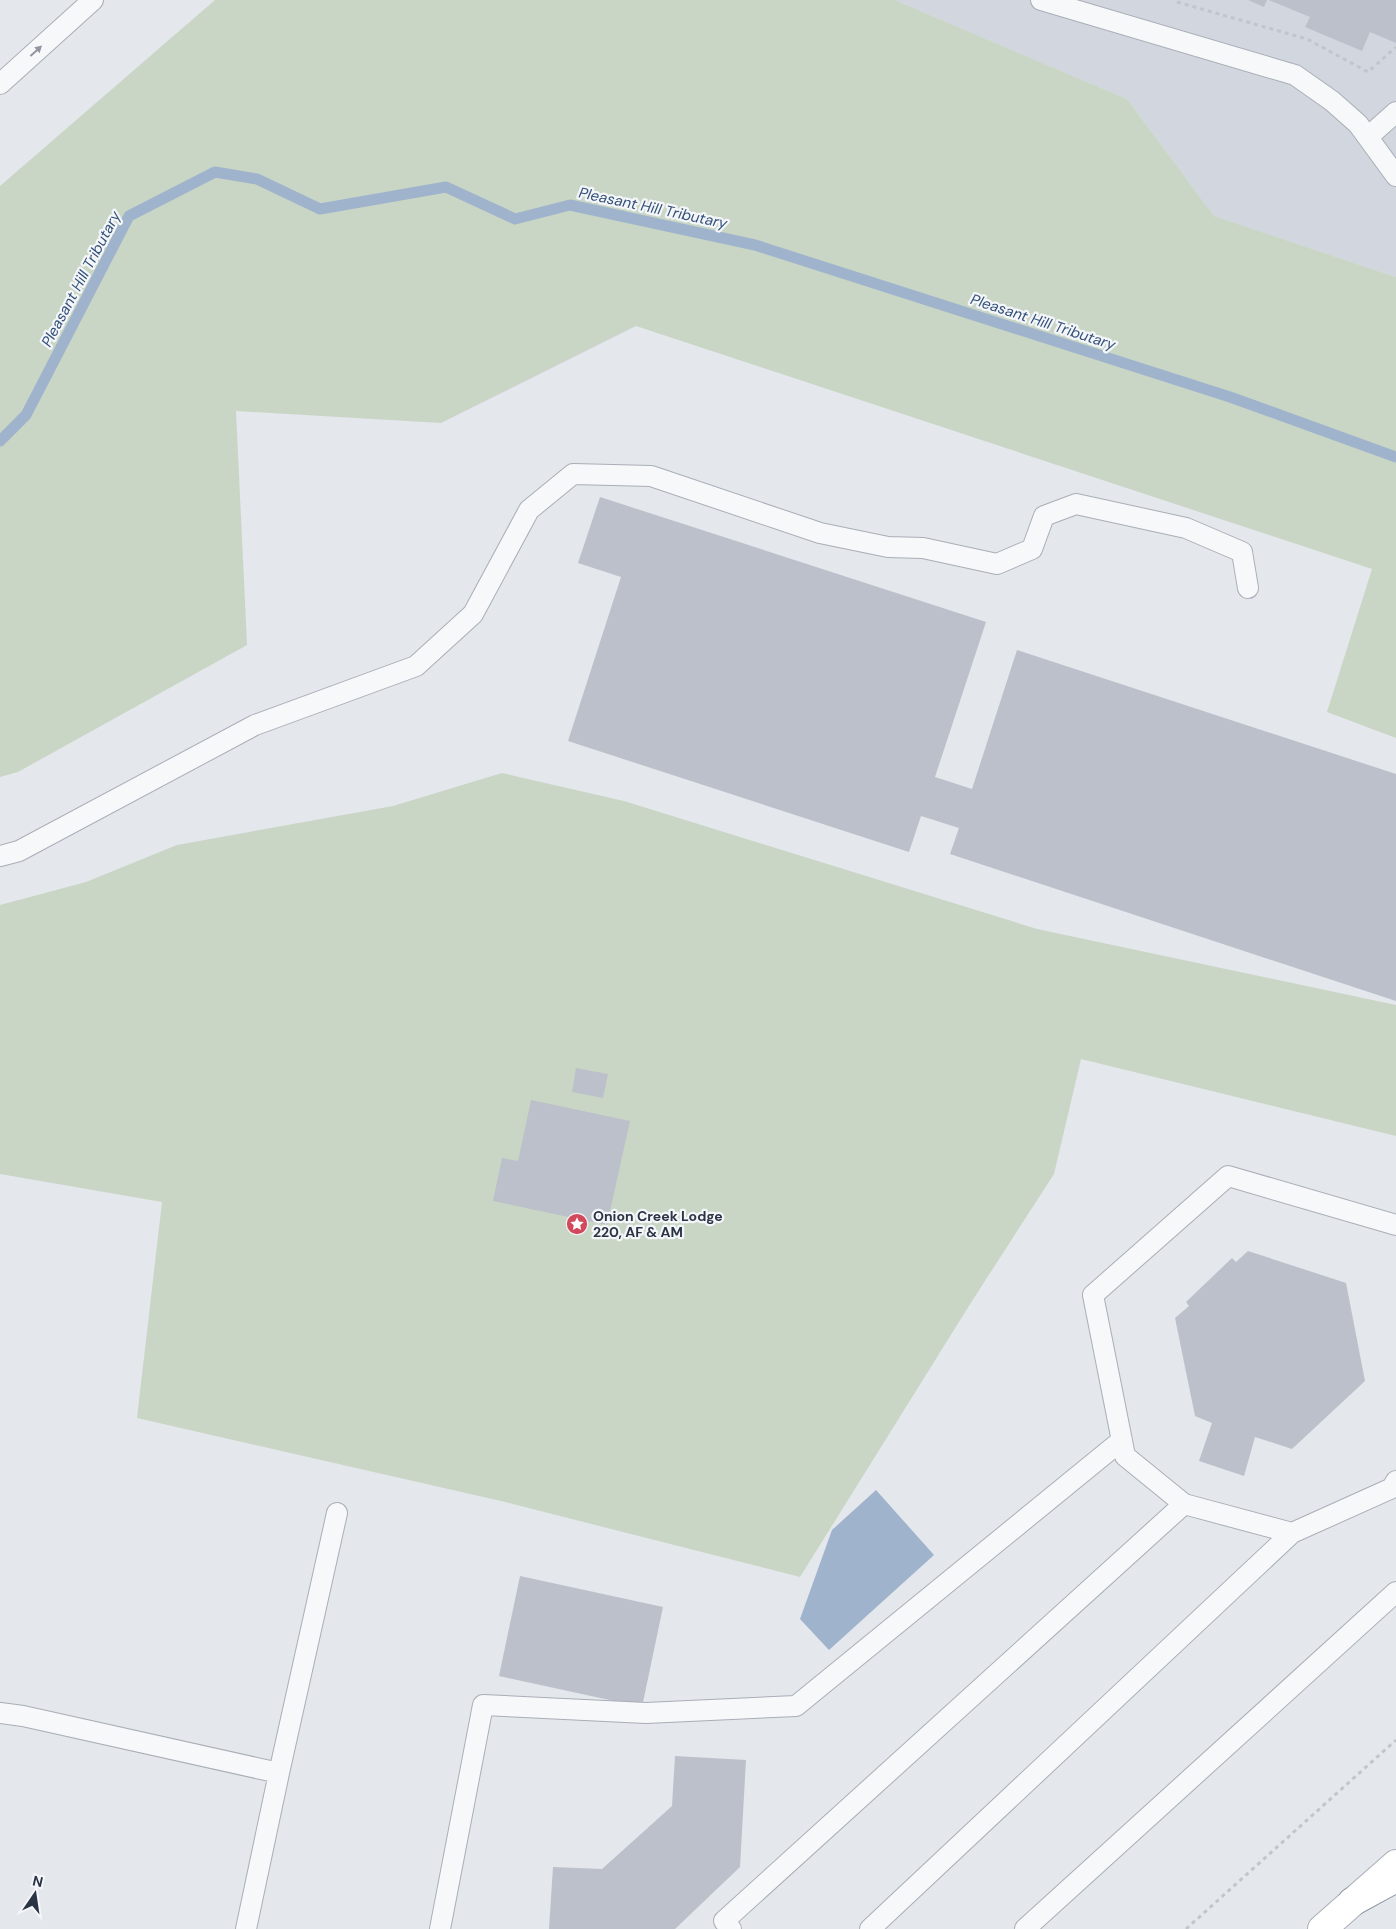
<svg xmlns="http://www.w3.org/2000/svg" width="1396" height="1929" viewBox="0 0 1396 1929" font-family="'DM Sans',sans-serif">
<rect width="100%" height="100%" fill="#e4e7ec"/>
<path fill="#d2d6de" d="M 895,0 L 1396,0 L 1396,277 L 1214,216 L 1127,99 Z"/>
<path fill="#c9d6c5" d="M 215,0 L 895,0 L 1127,99 L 1214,216 L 1396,277 L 1396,738 L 1327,712 L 1372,569 L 636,326 L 441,423 L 236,411 L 247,645 L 18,772 L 0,777 L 0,186 Z
M 502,773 L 624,801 L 1037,929 L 1396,1005 L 1396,1136 L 1081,1059 L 1054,1174 L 972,1301 L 800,1577 L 501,1501 L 137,1418 L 162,1202 L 0,1174 L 0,905 L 86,882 L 177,845 L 393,806 Z"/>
<path fill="#9fb4cc" d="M 876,1490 L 934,1555 L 829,1650 L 800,1619 L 832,1530 Z"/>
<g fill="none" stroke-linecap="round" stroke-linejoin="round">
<path stroke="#9fb4cc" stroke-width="11" d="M 0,441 L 26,415 L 129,216 L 215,172 L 257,179 L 320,209 L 446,187 L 515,219 L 570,205 L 755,245 L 1230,397 L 1396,457"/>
</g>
<path fill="#bbc0ca" d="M 1248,0 L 1267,0 L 1264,7 Z
M 1269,0 L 1396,0 L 1396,43 L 1370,32 L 1362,51 L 1305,27 L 1310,17 Z
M 600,497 L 986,622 L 935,777 L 972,789 L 1017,650 L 1396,774 L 1396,1001 L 950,854 L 959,828 L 921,816 L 909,852 L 568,741 L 621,577 L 578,563 Z
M 576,1068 L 608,1074 L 603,1098 L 572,1092 Z
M 531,1100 L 630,1121 L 607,1225 L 493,1201 L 502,1158 L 518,1161 Z
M 1248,1251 L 1346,1283 L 1365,1381 L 1292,1449 L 1255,1437 L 1244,1476 L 1199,1461 L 1212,1423 L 1195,1416 L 1175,1318 L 1189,1306 L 1186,1302 L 1232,1258 L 1236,1262 Z
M 520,1576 L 663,1607 L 642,1707 L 499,1676 Z
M 675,1756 L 746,1760 L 740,1867 L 675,1929 L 549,1929 L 553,1867 L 602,1869 L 672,1806 Z"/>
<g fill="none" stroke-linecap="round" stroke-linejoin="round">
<g stroke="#a9aeb7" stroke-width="22">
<path id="service" d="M 1041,0 L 1295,75 L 1332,101 L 1358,124 L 1396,176
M 0,84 L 93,0
M 1368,137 L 1396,112
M 0,856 L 19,851 L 255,725 L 416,666 L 473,614 L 529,510 L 573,474 L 651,476 L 820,533 L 888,547 L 923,548 L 997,564 L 1032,549 L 1044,516 L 1076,504 L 1186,528 L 1242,552 L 1248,588
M 1396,1225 L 1228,1176 L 1093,1295 L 1125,1456 L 1184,1504 L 1292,1533 L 1392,1488 L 1396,1481
M 0,1713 L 23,1716 L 279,1773
M 246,1929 L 279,1773 L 337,1513
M 440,1929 L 483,1705 L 646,1713 L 796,1706 L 1122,1440
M 731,1929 L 724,1921 L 1184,1504
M 870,1929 L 1292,1533
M 1025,1929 L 1396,1592"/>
</g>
<g stroke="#a9aeb7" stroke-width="30">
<path id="secondary" d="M 1322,1929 L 1396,1864"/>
</g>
<g stroke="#8b94a3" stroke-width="30">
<path id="motorway" d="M 1352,1902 L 1396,1878"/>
</g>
<path stroke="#c2c5cb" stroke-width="3" stroke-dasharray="4 4" stroke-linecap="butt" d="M 1177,2 L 1307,39 L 1368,72 L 1396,47
M 1186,1929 L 1396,1740"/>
<use href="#service" stroke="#f7f8fa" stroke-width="20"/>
<use href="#secondary" stroke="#fff" stroke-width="28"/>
<use href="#motorway" stroke="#fff" stroke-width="28"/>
</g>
<defs><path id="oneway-solid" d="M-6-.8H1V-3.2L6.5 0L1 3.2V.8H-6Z" transform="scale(1.25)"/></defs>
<use fill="#9196a0" href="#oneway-solid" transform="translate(36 51) rotate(-42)"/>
<defs>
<g id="sight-disc" transform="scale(1.125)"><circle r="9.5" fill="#d1495b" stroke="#f4f6f9"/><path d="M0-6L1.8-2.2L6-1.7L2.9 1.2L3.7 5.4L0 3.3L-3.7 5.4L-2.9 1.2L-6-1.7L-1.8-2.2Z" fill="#fff"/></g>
</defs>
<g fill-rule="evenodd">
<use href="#sight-disc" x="577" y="1224"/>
</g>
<g text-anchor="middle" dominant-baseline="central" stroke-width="4.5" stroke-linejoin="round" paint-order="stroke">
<g font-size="14" font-weight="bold" fill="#2b3445" stroke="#f4f6f9" text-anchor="start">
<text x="593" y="1216">Onion Creek Lodge<tspan x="593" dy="16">220, AF &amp; AM</tspan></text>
</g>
<g font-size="15" font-style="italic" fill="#34527a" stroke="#f4f6f9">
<text transform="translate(653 208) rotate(12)">Pleasant Hill Tributary</text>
<text transform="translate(81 279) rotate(-62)">Pleasant Hill Tributary</text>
<text transform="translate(1043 322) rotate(18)">Pleasant Hill Tributary</text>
</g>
</g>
<g transform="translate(35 1894) rotate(13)" stroke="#f4f6f9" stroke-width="4" paint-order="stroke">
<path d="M0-4L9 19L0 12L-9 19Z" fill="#2b3445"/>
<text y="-8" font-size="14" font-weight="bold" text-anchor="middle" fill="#2b3445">N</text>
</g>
</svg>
